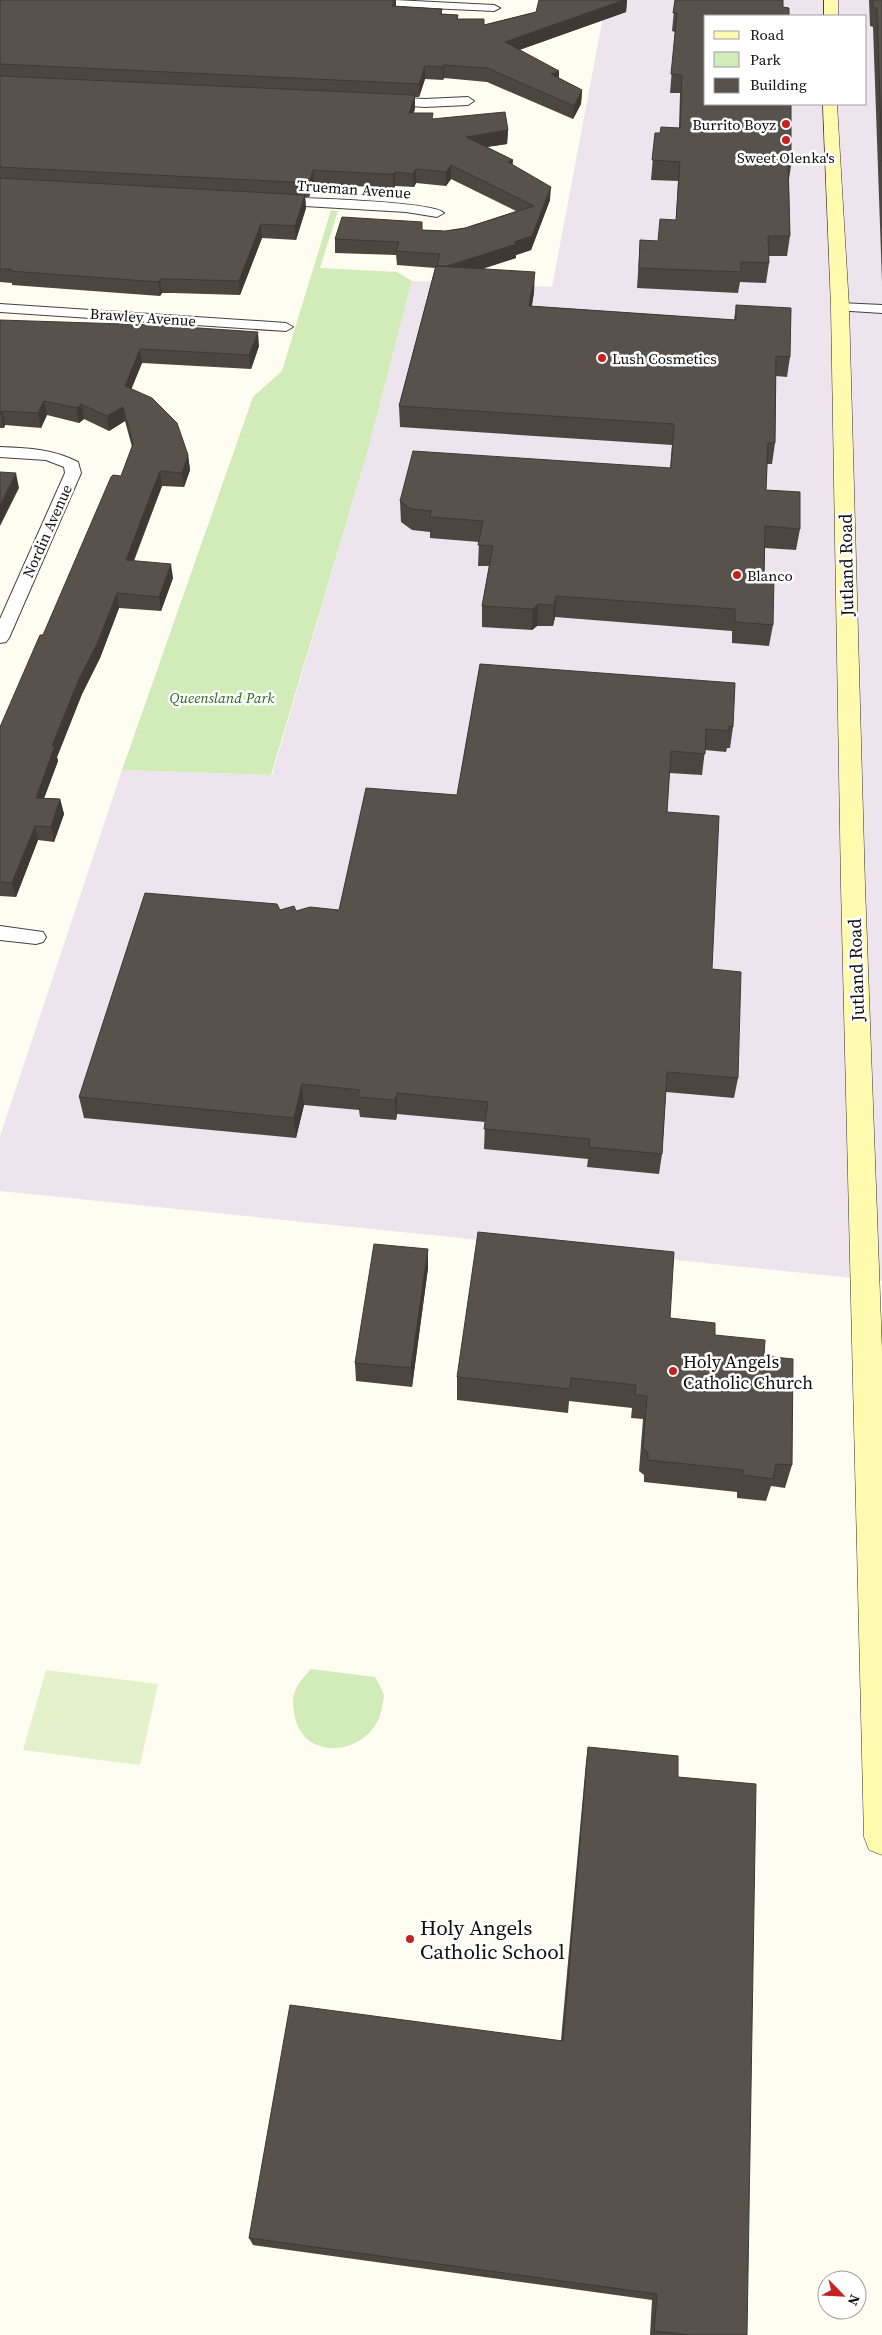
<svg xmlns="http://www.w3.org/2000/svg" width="882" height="2335" viewBox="0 0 882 2335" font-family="'Source Serif 4',serif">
<rect width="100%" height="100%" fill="#fffdf2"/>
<path fill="#ede4ee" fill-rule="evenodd" d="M 593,0 L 882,0 L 882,1281 L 0,1191 L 0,1136 L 122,770 L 272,775 L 366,457 L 412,281 L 552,287 L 606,1 ZM 706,16 L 866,16 L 866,104 L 706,104 Z"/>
<path fill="#d1ecb9" d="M 331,210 L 338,211 L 320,268 L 397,272 L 412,281 L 366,457 L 271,775 L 122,770 L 253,397 L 282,371 Z
M 311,1669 L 375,1677 C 378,1683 382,1689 384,1695 C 384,1698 383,1703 382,1706 C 377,1752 306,1767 295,1717 C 290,1693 295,1687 311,1669 Z"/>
<path fill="#e3f2cb" d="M 46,1670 L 158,1684 L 140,1765 L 23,1750 Z"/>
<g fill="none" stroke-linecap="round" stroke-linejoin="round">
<g stroke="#424242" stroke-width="2">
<path id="street" d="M 316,0 L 394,0 L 494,5 L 500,8 L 494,11 L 322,3 Z
M 386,97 L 425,99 L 468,97 L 474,101 L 468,105 L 425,107 L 382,104 L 380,101 Z
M 276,197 C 300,198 434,201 444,213 L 437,217 L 406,212 L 271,204 L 269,201 L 271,198 Z
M 840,303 L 882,305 L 882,313 L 835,310 L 833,307 Z
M 0,304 L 286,323 L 293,327 L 286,331 L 0,312 Z
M 0,447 C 27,448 53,449 78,462 L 81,473 L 9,638 L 6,642 L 0,643 L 0,619 L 65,473 L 64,467 L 46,460 L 0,457 Z
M 0,926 L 43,932 L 46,937 L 43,942 L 36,944 L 0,940 Z"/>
</g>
<g stroke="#313131" stroke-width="1">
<path id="secondary" d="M 824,0 L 838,0 L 838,16 L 824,16 Z
M 823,104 L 837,104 L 849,307 L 865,886 L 882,1351 L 882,1855 L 869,1850 L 864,1837 L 841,886 L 831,307 Z"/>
</g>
<use href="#street" fill="#fff" fill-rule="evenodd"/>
<use href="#secondary" fill="#fffaad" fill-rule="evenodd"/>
</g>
<path fill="#4d4640" d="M 0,0 L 396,6 L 442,9 L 442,14 L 458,15 L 458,19 L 484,25 L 536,12 L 539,0 L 627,0 L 626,12 L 519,50 L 559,78 L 582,90 L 581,104 L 573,119 L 487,82 L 444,78 L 443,80 L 425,79 L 419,97 L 415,97 L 415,108 L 414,113 L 433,119 L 508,130 L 507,144 L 487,147 L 513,160 L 512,164 L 550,200 L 531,250 L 516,255 L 516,258 L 483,268 L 534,292 L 532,306 L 734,320 L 736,305 L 790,357 L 787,377 L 776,376 L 775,443 L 772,464 L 767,464 L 766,490 L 800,529 L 796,550 L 765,548 L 764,576 L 773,625 L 769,646 L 732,643 L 732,631 L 555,617 L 553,626 L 537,626 L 532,630 L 482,627 L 482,606 L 489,566 L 478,566 L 479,542 L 430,538 L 430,532 L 412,530 L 401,522 L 400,501 L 670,468 L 672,445 L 400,427 L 399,406 L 435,268 L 397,265 L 396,255 L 335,253 L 335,239 L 422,230 L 445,231 L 465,228 L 516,211 L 451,179 L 446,186 L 416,183 L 414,187 L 395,186 L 394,188 L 382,188 L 314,183 L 309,197 L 305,197 L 306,208 L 296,240 L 262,238 L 240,295 L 173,293 L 162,293 L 160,296 L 12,285 L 12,283 L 0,282 Z
M 675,0 L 706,16 L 791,166 L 789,179 L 790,236 L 787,256 L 769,256 L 769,263 L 766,283 L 740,282 L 738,293 L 637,288 L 640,240 L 658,241 L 676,220 L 678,181 L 651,180 L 655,133 L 660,133 L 679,128 L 680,93 L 670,93 L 675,32 L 672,31 Z
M 869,0 L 882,0 L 882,282 L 873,27 L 870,26 Z
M 0,320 L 259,346 L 251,369 L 142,363 L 131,389 L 188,455 L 190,470 L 184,487 L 162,486 L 134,561 L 173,578 L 161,611 L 119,608 L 100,658 L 82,694 L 57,757 L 58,761 L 44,798 L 60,799 L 64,814 L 54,842 L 38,840 L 16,897 L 0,896 L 0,727 L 43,635 L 121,476 L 132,447 L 125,421 L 109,431 L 84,419 L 79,423 L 47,415 L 41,428 L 5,425 L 4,428 L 0,428 Z
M 480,664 L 733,727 L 730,748 L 727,748 L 726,752 L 705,750 L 702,775 L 669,773 L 667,812 L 712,969 L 738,1078 L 734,1098 L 666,1092 L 662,1154 L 659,1174 L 587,1167 L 588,1159 L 484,1149 L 485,1122 L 397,1114 L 396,1120 L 360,1117 L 359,1110 L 304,1105 L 296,1138 L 84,1118 L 79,1097 L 280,910 L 296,911 L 339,910 L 457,795 Z
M 428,1249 L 428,1268 L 412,1387 L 356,1381 L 355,1363 Z
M 670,1318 L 715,1335 L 764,1356 L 792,1465 L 785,1488 L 771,1486 L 766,1501 L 737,1498 L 737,1492 L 644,1482 L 644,1475 L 639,1471 L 643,1419 L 631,1418 L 632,1408 L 569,1401 L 568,1413 L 457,1400 L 457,1377 Z
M 588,1747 L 678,1777 L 747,2335 L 650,2335 L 652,2300 L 253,2245 L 249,2238 L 561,2040 L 586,1762 Z"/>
<path fill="#3e3934" d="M 394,0 L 396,0 L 396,8 L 392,6 Z
M 624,0 L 627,0 L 626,12 L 505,55 L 505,42 Z
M 444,65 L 444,78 L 443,80 L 443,67 Z
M 425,66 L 425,79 L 419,97 L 419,84 Z
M 559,71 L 559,84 L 551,74 Z
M 582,90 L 581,104 L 573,119 L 574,106 Z
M 415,95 L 415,108 L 409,126 L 409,113 Z
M 508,130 L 507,144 L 465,150 L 466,137 Z
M 513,160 L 512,173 L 508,162 Z
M 451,165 L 451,179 L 446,186 L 446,172 Z
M 416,169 L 416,183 L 414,187 L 413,174 Z
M 313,170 L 314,183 L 309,197 L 309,183 Z
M 395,172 L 395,186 L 394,188 L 393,174 Z
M 551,187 L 550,200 L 531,250 L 516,255 L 516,258 L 436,284 L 436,270 L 514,242 Z
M 305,195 L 306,208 L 296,240 L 295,226 Z
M 261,224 L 262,238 L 240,295 L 239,281 Z
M 535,272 L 534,292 L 528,326 L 529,306 Z
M 160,279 L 162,293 L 160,296 L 159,282 Z
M 258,332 L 259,346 L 251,369 L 249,355 Z
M 140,349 L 142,363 L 127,400 L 125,386 Z
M 44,401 L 47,415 L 41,428 L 38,413 Z
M 81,404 L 84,419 L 79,423 L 77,408 Z
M 123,407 L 125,421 L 109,431 L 107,416 Z
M 2,411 L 5,425 L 4,428 L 1,414 Z
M 188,455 L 190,470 L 184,487 L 182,473 Z
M 160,471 L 162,486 L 128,574 L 126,560 Z
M 16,473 L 19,488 L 0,526 L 0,505 Z
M 171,564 L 173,578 L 161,611 L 159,597 Z
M 117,593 L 119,608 L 100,658 L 82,694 L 57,757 L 58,761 L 39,812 L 36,798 L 52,746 L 79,679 Z
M 556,596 L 555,617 L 553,626 L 554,605 Z
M 538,604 L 537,626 L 532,630 L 533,609 Z
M 60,799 L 64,814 L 54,842 L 51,827 Z
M 35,826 L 38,840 L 16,897 L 12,883 Z
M 302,1084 L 304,1105 L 296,1138 L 294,1118 Z
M 397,1093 L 397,1114 L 396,1120 L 395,1100 Z
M 428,1249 L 428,1268 L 412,1387 L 411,1368 Z"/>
<path fill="#59514b" stroke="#3e3934" d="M 0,0 L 394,0 L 392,6 L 442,9 L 441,14 L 458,15 L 457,19 L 484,19 L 484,25 L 536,12 L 539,0 L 624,0 L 505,42 L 559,71 L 551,74 L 582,90 L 574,106 L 487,68 L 444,65 L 443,67 L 425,66 L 419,84 L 0,64 Z
M 675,0 L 783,0 L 783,7 L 789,8 L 789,16 L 706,16 L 706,104 L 791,104 L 791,166 L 788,166 L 790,236 L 768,236 L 769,263 L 741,262 L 741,272 L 639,268 L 640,240 L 658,241 L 660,219 L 676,220 L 680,162 L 652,160 L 655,133 L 660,133 L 661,127 L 680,128 L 682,75 L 671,74 L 677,13 L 673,13 Z
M 873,0 L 882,0 L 882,162 L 877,8 L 873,8 Z
M 0,76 L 415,95 L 409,113 L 433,113 L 432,119 L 505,112 L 508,130 L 466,137 L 513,160 L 508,162 L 551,187 L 532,236 L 514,242 L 517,244 L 447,266 L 437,266 L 440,254 L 396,251 L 399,242 L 335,239 L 342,217 L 422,222 L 422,230 L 445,231 L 465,228 L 534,206 L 451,165 L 446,172 L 416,169 L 413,174 L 395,172 L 393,174 L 382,174 L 313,170 L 309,183 L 0,167 Z
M 0,178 L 305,195 L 295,226 L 261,224 L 239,281 L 171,279 L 160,279 L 159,282 L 10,271 L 11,269 L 0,269 Z
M 436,266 L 535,272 L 529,306 L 736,320 L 736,305 L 791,308 L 790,357 L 776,356 L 775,443 L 768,443 L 766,490 L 800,492 L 800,529 L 765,526 L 764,576 L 774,577 L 773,625 L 735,622 L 735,609 L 556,596 L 554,605 L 538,604 L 533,609 L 482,606 L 493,546 L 478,545 L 483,521 L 430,517 L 431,511 L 411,509 L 400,501 L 413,451 L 671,468 L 674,424 L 399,406 Z
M 0,320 L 154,325 L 258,332 L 249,355 L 140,349 L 125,386 L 152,398 L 177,423 L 188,455 L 182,473 L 160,471 L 126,560 L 171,564 L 159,597 L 117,593 L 97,644 L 79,679 L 52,746 L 55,746 L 36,798 L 60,799 L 51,827 L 35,826 L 12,883 L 0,882 L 0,727 L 40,635 L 43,635 L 111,477 L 113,475 L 121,476 L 133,444 L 123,407 L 107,416 L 81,404 L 77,408 L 44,401 L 38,413 L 2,411 L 0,414 Z
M 0,472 L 16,473 L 0,505 Z
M 480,664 L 735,683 L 733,727 L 729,726 L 729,731 L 706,729 L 705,754 L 671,751 L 667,812 L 719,816 L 712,969 L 741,972 L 738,1078 L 667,1072 L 662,1154 L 589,1147 L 590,1139 L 484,1129 L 488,1102 L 397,1093 L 395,1100 L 358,1097 L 360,1090 L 302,1084 L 294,1118 L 79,1097 L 145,893 L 277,904 L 280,910 L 294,906 L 296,911 L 310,907 L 339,910 L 366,788 L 457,795 Z
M 478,1232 L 674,1252 L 670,1318 L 715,1323 L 715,1335 L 765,1340 L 764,1356 L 793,1359 L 792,1465 L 776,1464 L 773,1479 L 743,1475 L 743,1470 L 648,1460 L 648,1453 L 643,1448 L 647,1396 L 635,1395 L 636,1385 L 571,1378 L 570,1389 L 457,1377 Z
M 374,1244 L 428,1249 L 411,1368 L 355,1363 Z
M 588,1747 L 678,1756 L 678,1777 L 756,1784 L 747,2335 L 691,2335 L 654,2331 L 657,2294 L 249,2238 L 290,2005 L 563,2041 Z"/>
<g fill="#c62121" stroke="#fff" stroke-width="2">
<circle cx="786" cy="124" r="5"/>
<circle cx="786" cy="140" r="5"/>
<circle cx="602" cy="358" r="5"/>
<circle cx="737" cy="575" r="5"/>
<circle cx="673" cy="1371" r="5"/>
<circle cx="410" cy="1939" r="5"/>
</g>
<g text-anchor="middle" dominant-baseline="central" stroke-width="5" stroke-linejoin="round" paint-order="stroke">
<g font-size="15" fill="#0f0f0f" stroke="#fff" text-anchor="start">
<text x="776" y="124" text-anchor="end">Burrito Boyz</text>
<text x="786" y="157" text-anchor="middle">Sweet Olenka's</text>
<text x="612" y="358">Lush Cosmetics</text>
<text x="747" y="575">Blanco</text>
</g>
<g font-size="15" fill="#0f0f0f" stroke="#fff">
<text transform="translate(354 189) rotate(4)">Trueman Avenue</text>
<text transform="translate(143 317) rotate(4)">Brawley Avenue</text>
<text transform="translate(47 531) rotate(-66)">Nordin Avenue</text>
</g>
<g font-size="15" font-style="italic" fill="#296b1c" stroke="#fff">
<text x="222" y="697">Queensland Park</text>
</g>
<g font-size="18" fill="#0f0f0f" stroke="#fff">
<text transform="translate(846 565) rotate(-91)">Jutland Road</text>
<text transform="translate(856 970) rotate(-92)">Jutland Road</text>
</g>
<g font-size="18" fill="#0f0f0f" stroke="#fff" text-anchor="start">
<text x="683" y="1361">Holy Angels<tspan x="683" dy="21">Catholic Church</tspan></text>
</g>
<g font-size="21" fill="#0f0f0f" stroke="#fff" text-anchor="start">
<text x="420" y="1927">Holy Angels<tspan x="420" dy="24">Catholic School</tspan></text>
</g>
</g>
<rect x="704" y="15" width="162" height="90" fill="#ffffff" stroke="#9f9f9f"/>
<rect x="714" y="31" width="25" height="8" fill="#fffaad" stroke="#9f9f9f"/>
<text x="750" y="40" font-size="15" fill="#0f0f0f">Road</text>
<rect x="714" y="52" width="25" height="15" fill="#d1ecb9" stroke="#9f9f9f"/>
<text x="750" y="65" font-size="15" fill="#0f0f0f">Park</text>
<rect x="714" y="78" width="25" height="15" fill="#59514b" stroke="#9f9f9f"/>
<text x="750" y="90" font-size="15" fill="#0f0f0f">Building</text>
<g transform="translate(842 2295) rotate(114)"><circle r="24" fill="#ffffff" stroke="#9f9f9f"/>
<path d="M0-4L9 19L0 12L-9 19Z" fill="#c62121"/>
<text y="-8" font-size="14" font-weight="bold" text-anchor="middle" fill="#0f0f0f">N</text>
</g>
</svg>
